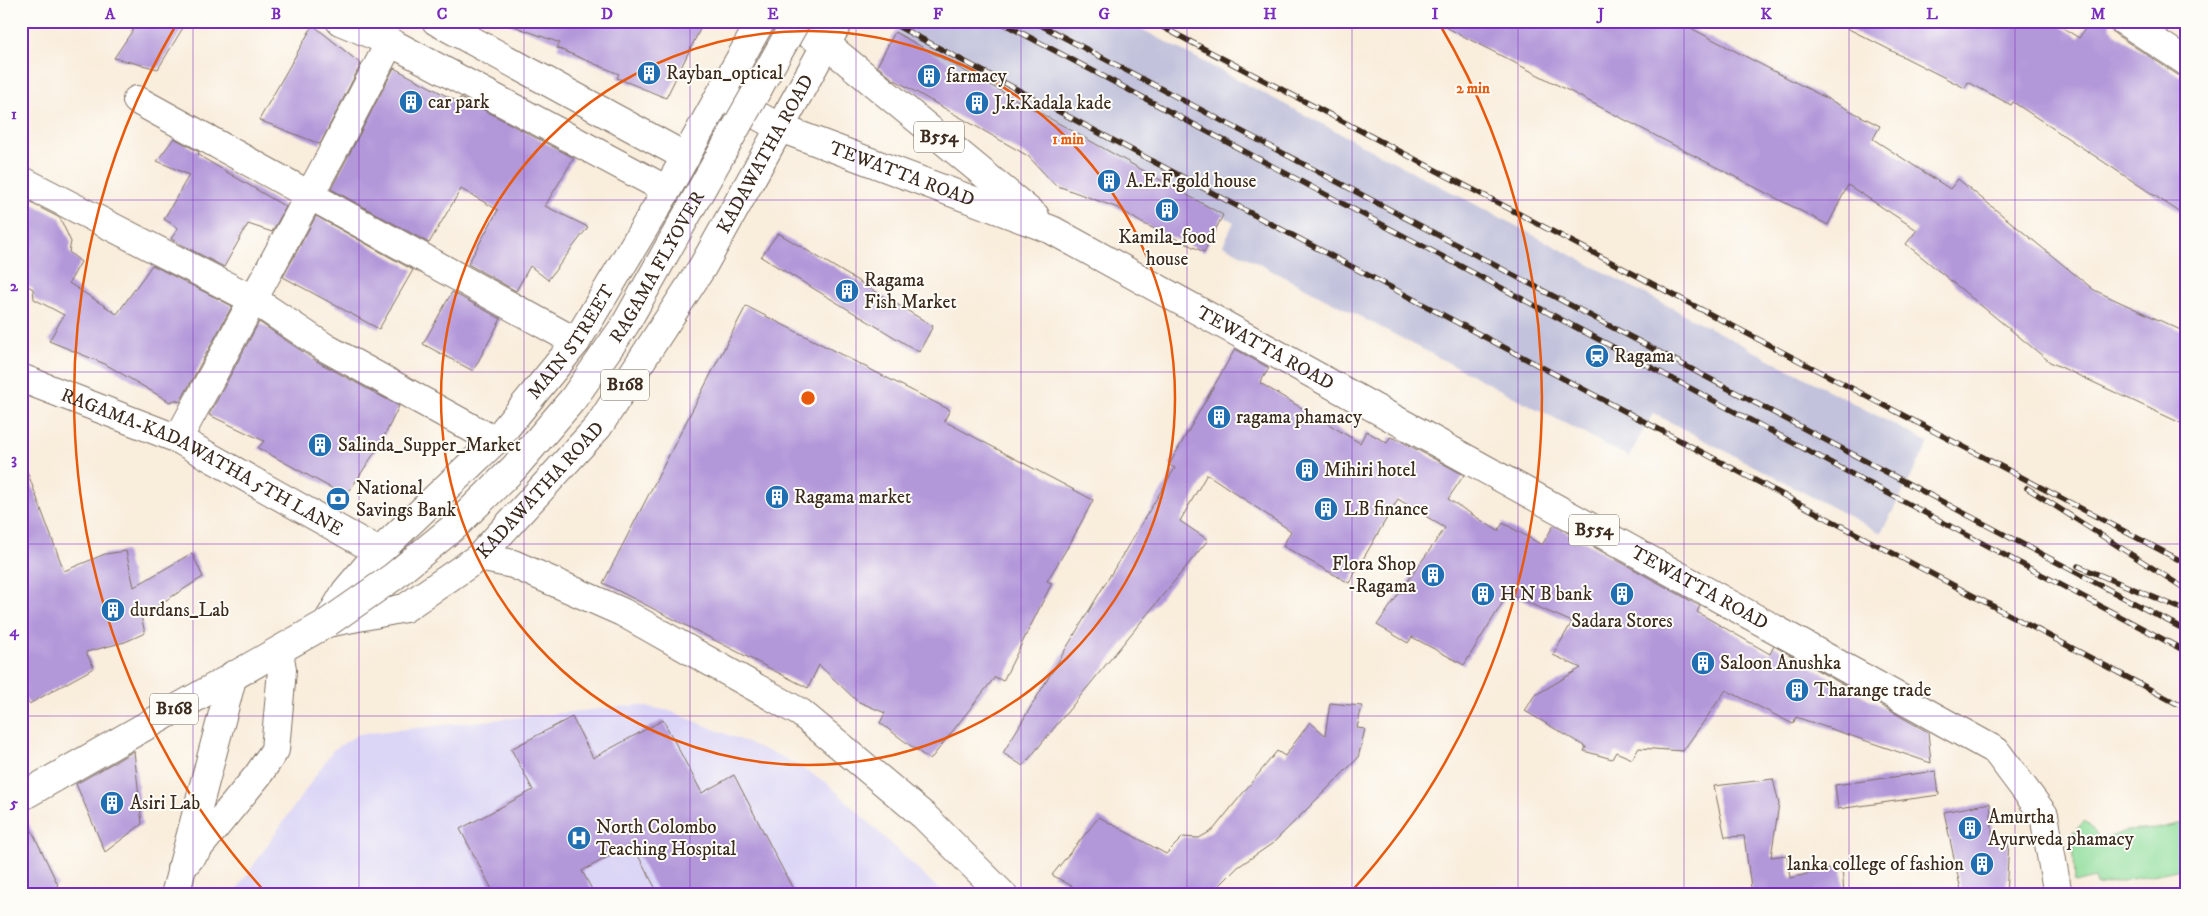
<svg xmlns="http://www.w3.org/2000/svg" width="2208" height="916" viewBox="0 0 2208 916" font-family="'IM FELL DW Pica',serif">
<rect width="100%" height="100%" fill="#fdfcf7"/>
<filter id="ink" filterUnits="userSpaceOnUse"><feTurbulence type="fractalNoise" baseFrequency=".02" numOctaves="2"/><feDisplacementMap in="SourceGraphic" scale="10" xChannelSelector="R" yChannelSelector="G"/><feConvolveMatrix kernelMatrix="1 2 1 2 8 2 1 2 1" color-interpolation-filters="sRGB"/></filter>
<filter id="wash" filterUnits="userSpaceOnUse"><feTurbulence type="fractalNoise" baseFrequency=".0096" numOctaves="4" result="noise"/><feDisplacementMap in="SourceGraphic" scale="20" xChannelSelector="R" yChannelSelector="G"/><feGaussianBlur stdDeviation="1.12" result="paint"/><feColorMatrix in="noise" values="0 0 0 0 0 0 0 0 0 0 0 0 0 0 0 0 0 1.4 0 .05"/><feComposite in="paint" operator="in"/></filter>
<g filter="url(#wash)">
<rect width="100%" height="100%" fill="#f9eddc"/>
<path fill="#dcd6f6" d="M 638,705 L 670,711 L 785,758 L 826,782 L 945,895 L 233,895 L 333,750 L 359,734 Z"/>
<path fill="#c2c2dc" d="M 900,21 L 1126,21 L 1929,443 L 1881,533 L 1653,413 L 1629,457 L 1223,245 L 1234,222 L 895,32 Z"/>
<path fill="#90de9c" stroke="#66845d" d="M 2085,821 L 2102,840 L 2125,831 L 2156,829 L 2187,822 L 2187,868 L 2097,886 L 2095,878 L 2075,883 L 2073,832 Z"/>
<g id="blocks">
<path fill="#b297d9" d="M 139,21 L 187,21 L 158,69 L 114,58 Z
M 509,21 L 704,21 L 666,98 L 617,78 L 619,74 L 557,48 L 560,43 L 508,24 Z
M 1434,21 L 1677,21 L 1880,126 L 1873,139 L 1950,189 L 1958,179 L 2094,290 L 2187,333 L 2187,426 L 2050,362 L 1906,244 L 1917,230 L 1848,185 L 1828,225 Z
M 1833,21 L 2052,21 L 2079,38 L 2090,21 L 2109,21 L 2110,28 L 2115,34 L 2178,75 L 2187,78 L 2187,217 L 2013,102 L 2011,105 L 1968,82 L 1965,88 Z
M 313,25 L 361,64 L 320,144 L 259,120 Z
M 895,32 L 1223,215 L 1204,252 L 1142,223 L 1118,208 L 1055,185 L 1028,156 L 893,79 L 877,66 Z
M 394,68 L 458,102 L 460,98 L 469,102 L 574,158 L 545,206 L 588,227 L 548,280 L 530,266 L 516,291 L 468,264 L 498,210 L 461,189 L 429,243 L 331,189 Z
M 174,138 L 199,152 L 198,155 L 286,207 L 272,232 L 248,224 L 224,267 L 171,239 L 178,228 L 164,219 L 189,175 L 157,161 Z
M 21,198 L 60,218 L 71,242 L 69,252 L 81,262 L 69,283 L 117,314 L 152,265 L 232,306 L 180,402 L 175,400 L 170,402 L 105,364 L 49,341 L 64,315 L 34,299 L 33,289 L 21,282 Z
M 316,216 L 413,270 L 379,329 L 283,277 Z
M 778,233 L 933,326 L 919,352 L 761,257 Z
M 452,292 L 501,319 L 473,371 L 423,344 Z
M 746,306 L 950,410 L 944,421 L 1093,500 L 1072,540 L 1047,581 L 1052,583 L 1003,681 L 995,677 L 930,760 L 880,723 L 885,713 L 857,701 L 819,665 L 808,688 L 603,583 Z
M 259,322 L 318,362 L 399,406 L 381,443 L 346,496 L 258,448 L 264,441 L 209,415 Z
M 1235,349 L 1269,368 L 1260,383 L 1360,443 L 1366,431 L 1387,443 L 1390,437 L 1401,441 L 1464,475 L 1448,499 L 1498,531 L 1503,523 L 1542,545 L 1554,525 L 1700,606 L 1697,612 L 1770,654 L 1774,646 L 1928,732 L 1931,763 L 1796,717 L 1793,724 L 1726,690 L 1683,751 L 1639,748 L 1632,759 L 1616,752 L 1612,759 L 1584,751 L 1586,747 L 1525,711 L 1534,696 L 1581,668 L 1553,655 L 1572,622 L 1508,594 L 1464,665 L 1412,637 L 1408,643 L 1377,625 L 1445,528 L 1398,499 L 1349,583 L 1283,546 L 1291,531 L 1207,474 L 1180,521 L 1208,540 L 1023,766 L 1003,753 L 1175,468 L 1169,465 Z
M 21,463 L 24,463 L 64,571 L 105,554 L 126,551 L 134,587 L 192,553 L 203,577 L 141,616 L 145,633 L 125,642 L 86,652 L 94,668 L 29,704 L 21,692 Z
M 1330,703 L 1362,706 L 1357,728 L 1365,729 L 1358,758 L 1273,843 L 1238,867 L 1210,895 L 1088,895 L 1052,875 L 1099,817 L 1166,854 L 1183,837 L 1199,838 L 1213,830 L 1277,751 L 1285,756 L 1310,722 L 1325,735 Z
M 572,717 L 593,758 L 663,720 L 702,793 L 734,775 L 796,895 L 659,895 L 632,844 L 582,871 L 595,895 L 495,895 L 460,829 L 533,790 L 511,749 Z
M 134,751 L 142,824 L 105,852 L 76,784 Z
M 1936,771 L 1939,795 L 1838,809 L 1835,785 Z
M 1773,779 L 1779,804 L 1771,857 L 1787,855 L 1790,878 L 1842,866 L 1844,895 L 1752,895 L 1744,836 L 1725,837 L 1714,786 Z
M 1990,803 L 1993,843 L 2009,841 L 2006,895 L 1962,895 L 1944,812 Z
M 23,812 L 58,885 L 45,895 L 28,895 L 21,881 L 21,813 Z"/>
</g>
</g>
<g filter="url(#ink)">
<use href="#blocks" fill-opacity="0" stroke="#7e6e60" stroke-width="1"/>
<g fill="none" stroke-linecap="round" stroke-linejoin="round">
<g stroke="#7e6e60" stroke-width="30">
<g id="minor">
<path d="M 340,21 L 390,42 L 667,190"/>
<path d="M 436,21 L 686,157"/>
<path d="M 2124,21 L 2187,62"/>
<path d="M 137,100 L 576,342"/>
<path d="M 21,180 L 254,300 L 326,348 L 495,441"/>
<path id="s1" d="M 21,378 L 178,439 L 379,552"/>
<path d="M 178,439 L 336,146 L 390,42"/>
<path d="M 479,557 L 513,564 L 622,612 L 801,713 L 924,816 L 1003,895"/>
</g>
</g>
<g stroke="#7e6e60" stroke-width="30">
<path id="tertiary" d="M 181,869 L 258,775 L 275,750 L 282,670 L 279,651
M 175,895 L 233,675"/>
</g>
<g stroke="#7e6e60" stroke-width="30">
<g id="primary">
<path d="M 786,21 L 826,44 L 1035,216"/>
<path id="s2" d="M 721,95 L 780,128 L 1052,230 L 1996,751 L 2044,815 L 2058,895"/>
<path id="s3" d="M 327,623 L 346,591 L 379,552 L 495,441 L 576,342 L 667,190 L 761,21"/>
<path id="s4" d="M 21,797 L 327,623 L 405,608 L 479,557 L 598,427 L 703,266 L 839,21"/>
</g>
</g>
<use href="#minor" stroke="#fff" stroke-width="28"/>
<use href="#tertiary" stroke="#fff" stroke-width="28"/>
<use href="#primary" stroke="#fff" stroke-width="28"/>
<g stroke="#3b2a1e" stroke-width="5.5">
<path id="rail" d="M 888,21 L 2187,709
M 999,21 L 2187,652
M 1033,21 L 2187,631
M 1151,21 L 2187,564
M 2027,488 L 2187,590
M 2078,566 L 2187,611"/>
</g>
<use href="#rail" stroke="#fdfcf7" stroke-width="4" stroke-dasharray="11" stroke-linecap="butt"/>
<g stroke="#7e6e60" stroke-width="30" stroke-linecap="butt">
<g id="primary-bridge">
<path id="s5" d="M 327,623 L 393,577 L 455,526 L 514,468 L 573,399 L 625,325 L 796,21"/>
</g>
</g>
<use href="#primary-bridge" stroke="#fff" stroke-width="28"/>
</g>
</g>
<path fill="none" stroke="#7b2cbf" stroke-width="1" stroke-opacity="0.55" d="M 193,21 L 193,895M 359,21 L 359,895M 524,21 L 524,895M 690,21 L 690,895M 856,21 L 856,895M 1021,21 L 1021,895M 1187,21 L 1187,895M 1352,21 L 1352,895M 1518,21 L 1518,895M 1684,21 L 1684,895M 1849,21 L 1849,895M 2015,21 L 2015,895M 21,200 L 2187,200M 21,372 L 2187,372M 21,544 L 2187,544M 21,716 L 2187,716"/>
<g fill="none" stroke="#e8590c" stroke-width="2.5">
<circle cx="808" cy="398" r="367"/>
<path d="M267 894A734 734 0 0 1 176 25M1440 25A734 734 0 0 1 1349 894"/>
</g>
<defs>
<g id="building-disc" transform="scale(1.25)"><circle r="9.5" fill="#1f6fb2" stroke="#fdfcf7"/><path d="M-4-6H4V6H1V3H-1V6H-4ZM-2.5-4.3h1.7v1.8h-1.7ZM.8-4.3h1.7v1.8H.8ZM-2.5-1h1.7V.8h-1.7ZM.8-1h1.7V.8H.8Z" fill="#fff"/></g>
<g id="station-disc" transform="scale(1.25)"><circle r="9.5" fill="#1f6fb2" stroke="#fdfcf7"/><path d="M-3-6H3Q5-6 5-4V2Q5 4 3 4L4.5 6H3L1.5 4h-3L-3 6H-4.5L-3 4Q-5 4-5 2V-4Q-5-6-3-6ZM-3.5-4v3h7v-3ZM-3.5 1v1.5H-2V1ZM2 1v1.5H3.5V1Z" fill="#fff"/></g>
<g id="bank-disc" transform="scale(1.25)"><circle r="9.5" fill="#1f6fb2" stroke="#fdfcf7"/><path d="M-6-4H6V4H-6ZM0-2.3a2.3 2.3 0 1 0 0 4.6a2.3 2.3 0 1 0 0-4.6Z" fill="#fff"/></g>
<g id="hospital-disc" transform="scale(1.25)"><circle r="9.5" fill="#1f6fb2" stroke="#fdfcf7"/><path d="M-5-5h3v3.5h4V-5h3V5h-3V1.5h-4V5h-3Z" fill="#fff"/></g>
</defs>
<g fill-rule="evenodd">
<use href="#building-disc" x="649" y="73"/>
<use href="#building-disc" x="929" y="76"/>
<use href="#building-disc" x="411" y="102"/>
<use href="#building-disc" x="977" y="103"/>
<use href="#building-disc" x="1109" y="181"/>
<use href="#building-disc" x="1167" y="210"/>
<use href="#building-disc" x="847" y="291"/>
<use href="#station-disc" x="1597" y="356"/>
<use href="#building-disc" x="1219" y="417"/>
<use href="#building-disc" x="320" y="445"/>
<use href="#building-disc" x="1307" y="470"/>
<use href="#building-disc" x="777" y="497"/>
<use href="#bank-disc" x="338" y="499"/>
<use href="#building-disc" x="1326" y="509"/>
<use href="#building-disc" x="1433" y="575"/>
<use href="#building-disc" x="1483" y="594"/>
<use href="#building-disc" x="1622" y="594"/>
<use href="#building-disc" x="113" y="610"/>
<use href="#building-disc" x="1703" y="663"/>
<use href="#building-disc" x="1797" y="690"/>
<use href="#building-disc" x="112" y="803"/>
<use href="#building-disc" x="1970" y="828"/>
<use href="#hospital-disc" x="579" y="838"/>
<use href="#building-disc" x="1982" y="864"/>
</g>
<g text-anchor="middle" dominant-baseline="central" stroke-width="4" stroke-linejoin="round" paint-order="stroke">
<g fill="#fdfcf7" stroke="#75695f" stroke-width="1">
<rect x="914" y="121.5" width="50" height="31" rx="4"/>
<rect x="601" y="369.5" width="48" height="31" rx="4"/>
<rect x="1569" y="514.5" width="50" height="31" rx="4"/>
<rect x="150" y="693.5" width="48" height="31" rx="4"/>
</g>
<g font-size="18" font-weight="bold" fill="#3b2a1e">
<text x="939" y="137">B554</text>
<text x="625" y="385">B168</text>
<text x="1594" y="530">B554</text>
<text x="174" y="709">B168</text>
</g>
<g font-size="19" fill="#3b2a1e" stroke="#fdfcf7" text-anchor="start">
<text x="666" y="73">Rayban_optical</text>
<text x="946" y="76">farmacy</text>
<text x="428" y="102">car park</text>
<text x="994" y="103">J.k.Kadala kade</text>
<text x="1126" y="181">A.E.F.gold house</text>
<text x="1167" y="237" text-anchor="middle">Kamila_food<tspan x="1167" dy="22">house</tspan></text>
<text x="864" y="280">Ragama<tspan x="864" dy="22">Fish Market</tspan></text>
<text x="1614" y="356">Ragama</text>
<text x="1236" y="417">ragama phamacy</text>
<text x="338" y="445">Salinda_Supper_Market</text>
<text x="1324" y="470">Mihiri hotel</text>
<text x="356" y="488">National<tspan x="356" dy="22">Savings Bank</tspan></text>
<text x="794" y="497">Ragama market</text>
<text x="1344" y="509">LB finance</text>
<text x="1416" y="564" text-anchor="end">Flora Shop<tspan x="1416" dy="22">-Ragama</tspan></text>
<text x="1500" y="594">H N B bank</text>
<text x="130" y="610">durdans_Lab</text>
<text x="1622" y="621" text-anchor="middle">Sadara Stores</text>
<text x="1720" y="663">Saloon Anushka</text>
<text x="1814" y="690">Tharange trade</text>
<text x="130" y="803">Asiri Lab</text>
<text x="1988" y="817">Amurtha<tspan x="1988" dy="22">Ayurweda phamacy</tspan></text>
<text x="596" y="827">North Colombo<tspan x="596" dy="22">Teaching Hospital</tspan></text>
<text x="1964" y="864" text-anchor="end">lanka college of fashion</text>
</g>
<g font-size="19" fill="#3b2a1e" stroke="#fdfcf7">
<text stroke="none"><textPath href="#s4" startOffset="1018">KADAWATHA ROAD</textPath></text>
<text stroke="none"><textPath href="#s2" startOffset="198">TEWATTA ROAD</textPath></text>
<text stroke="none"><textPath href="#s5" startOffset="491">RAGAMA FLYOVER</textPath></text>
<text stroke="none"><textPath href="#s3" startOffset="374">MAIN STREET</textPath></text>
<text stroke="none"><textPath href="#s2" startOffset="602">TEWATTA ROAD</textPath></text>
<text stroke="none"><textPath href="#s1" startOffset="200">RAGAMA-KADAWATHA 5TH LANE</textPath></text>
<text stroke="none"><textPath href="#s4" startOffset="612">KADAWATHA ROAD</textPath></text>
<text stroke="none"><textPath href="#s2" startOffset="1098">TEWATTA ROAD</textPath></text>
</g>
</g>
<circle cx="808" cy="398" r="8" fill="#e8590c" stroke="#fdfcf7" stroke-width="2.5"/>
<g font-size="15" text-anchor="middle" font-weight="bold" fill="#e8590c" stroke="#fdfcf7" stroke-width="4" stroke-linejoin="round" paint-order="stroke">
<text x="1473" y="93">2 min</text>
<text x="1068" y="144">1 min</text>
</g>
<rect width="2208" height="916" fill="none" stroke="#fdfcf7" stroke-width="55"/>
<rect x="28" y="28" width="2152" height="860" fill="none" stroke="#7b2cbf" stroke-width="2"/>
<g font-size="16" text-anchor="middle" font-weight="bold" fill="#7b2cbf">
<text x="110" y="19">A</text>
<text x="276" y="19">B</text>
<text x="442" y="19">C</text>
<text x="607" y="19">D</text>
<text x="773" y="19">E</text>
<text x="938" y="19">F</text>
<text x="1104" y="19">G</text>
<text x="1270" y="19">H</text>
<text x="1435" y="19">I</text>
<text x="1601" y="19">J</text>
<text x="1766" y="19">K</text>
<text x="1932" y="19">L</text>
<text x="2098" y="19">M</text>
<text x="14" y="119">1</text>
<text x="14" y="291">2</text>
<text x="14" y="464">3</text>
<text x="14" y="636">4</text>
<text x="14" y="808">5</text>
</g>
</svg>
